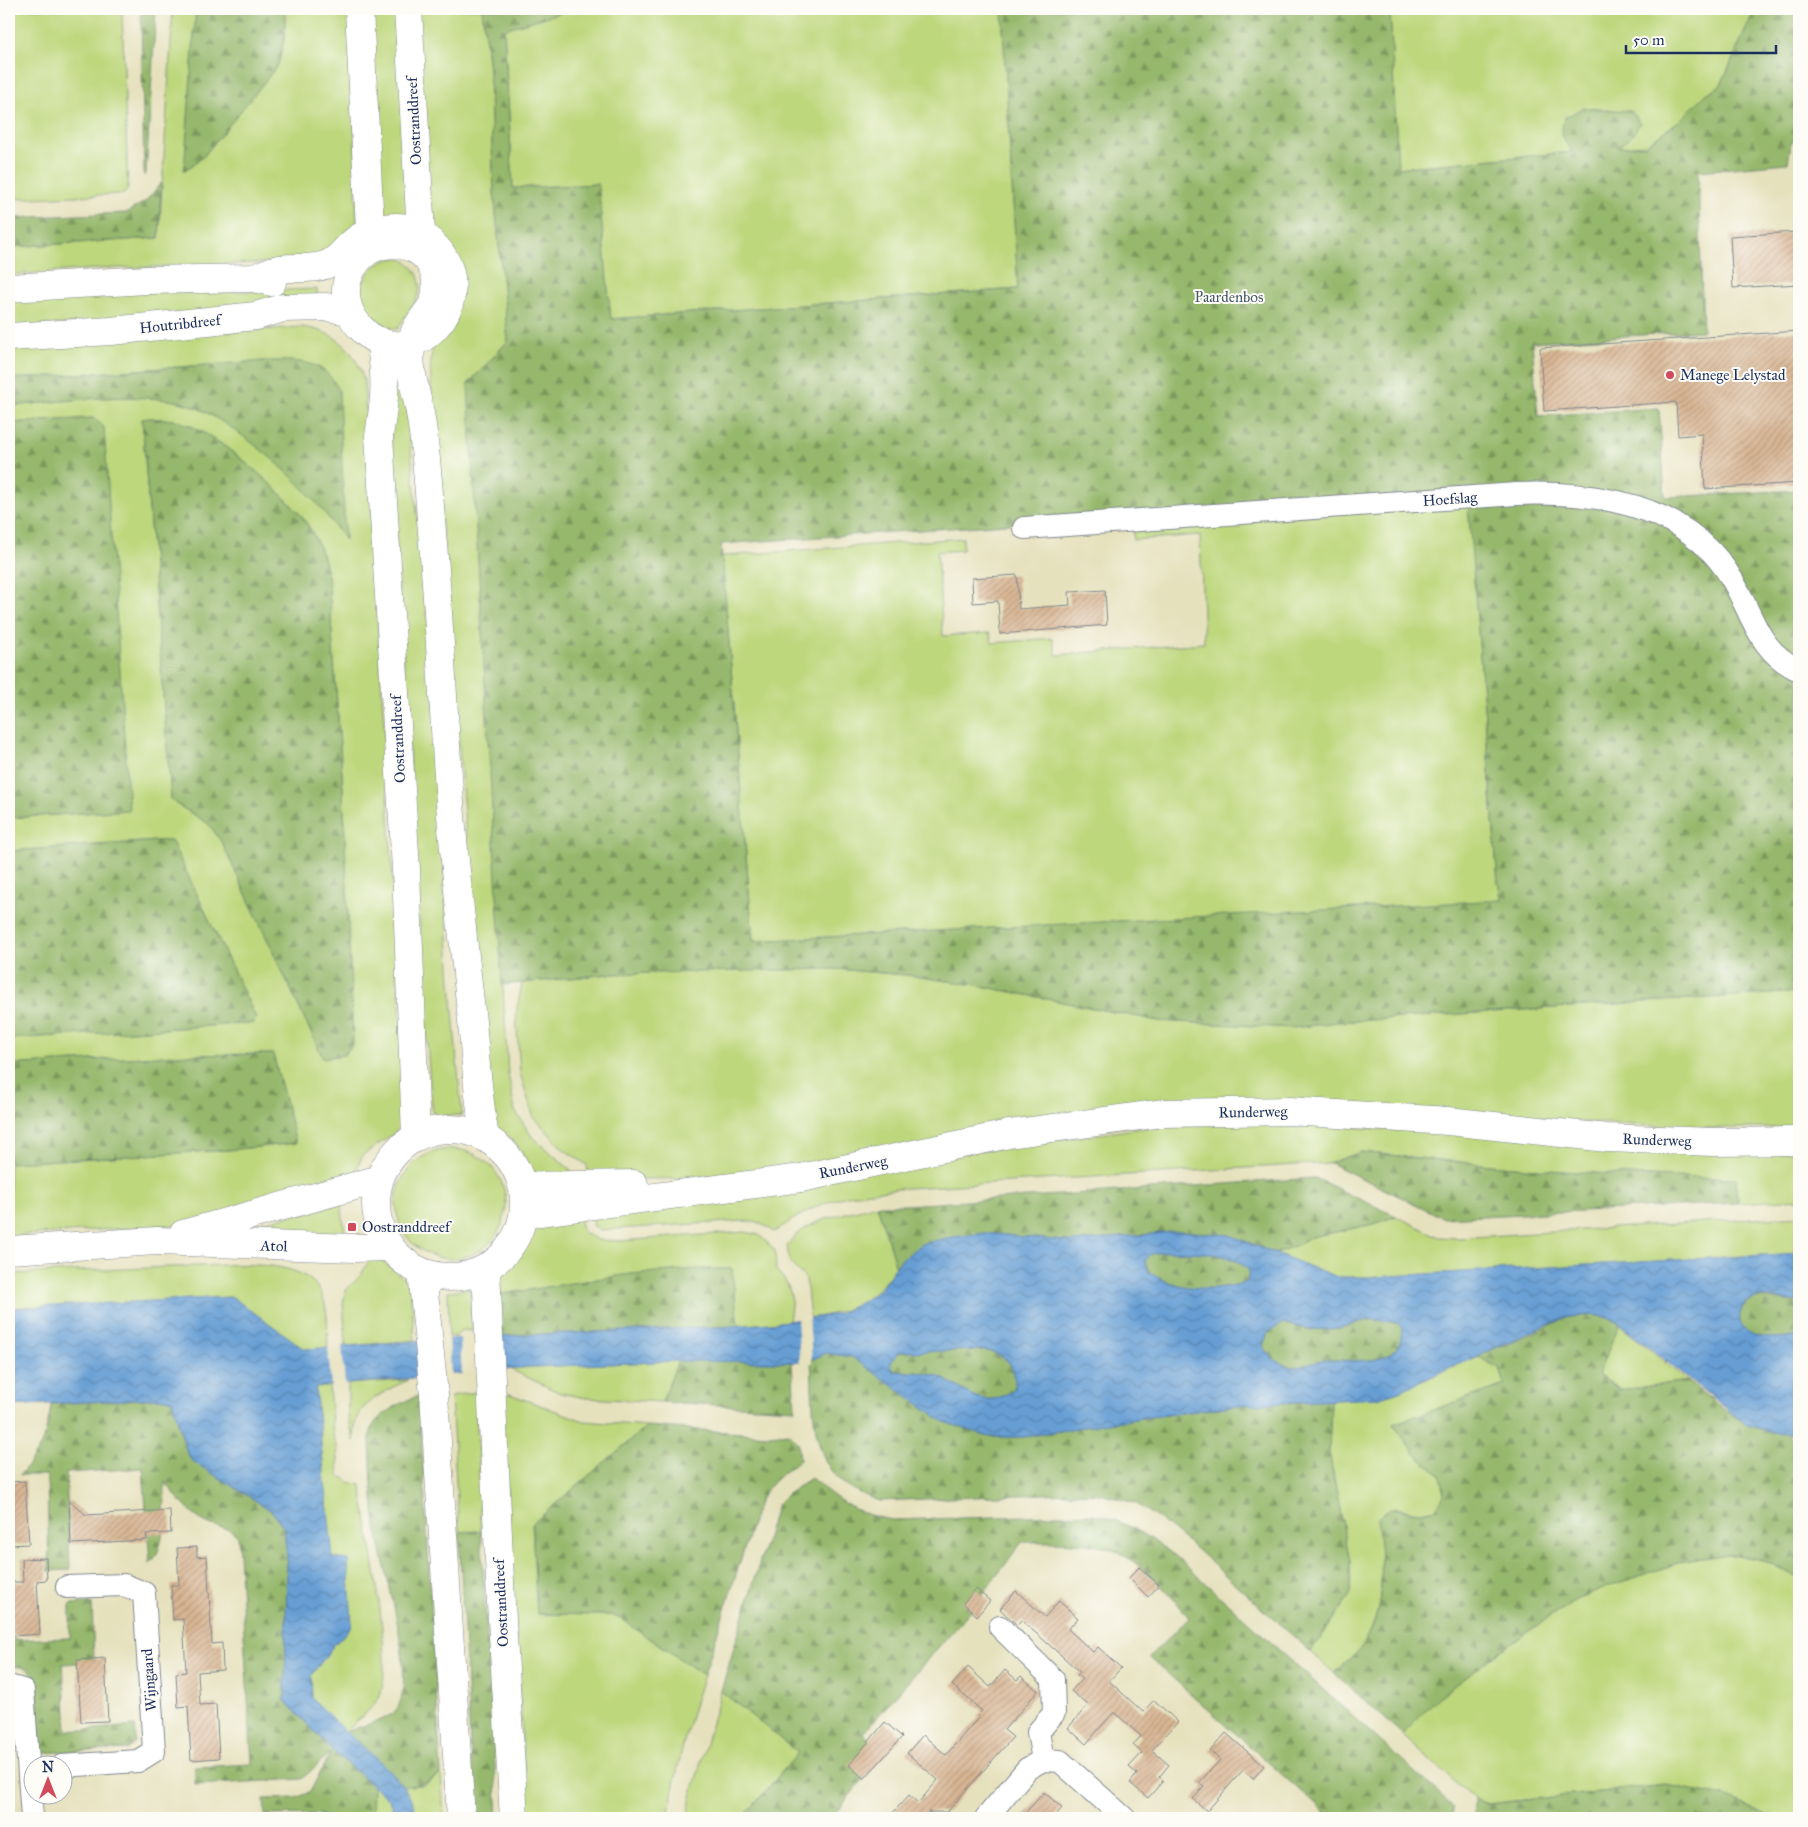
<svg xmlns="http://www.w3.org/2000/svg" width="1808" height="1827" viewBox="0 0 1808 1827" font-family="'IM FELL Great Primer',serif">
<defs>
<pattern id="forest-firs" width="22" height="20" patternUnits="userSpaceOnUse" patternTransform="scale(1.25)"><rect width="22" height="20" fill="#96b86c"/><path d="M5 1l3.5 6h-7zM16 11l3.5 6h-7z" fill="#7a965c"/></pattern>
<pattern id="water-waves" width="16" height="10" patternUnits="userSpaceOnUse" patternTransform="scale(1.25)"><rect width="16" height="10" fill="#669ed4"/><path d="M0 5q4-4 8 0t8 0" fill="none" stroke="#5381af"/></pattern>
<pattern id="building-hatch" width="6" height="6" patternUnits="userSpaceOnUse" patternTransform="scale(1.25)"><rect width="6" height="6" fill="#d9b693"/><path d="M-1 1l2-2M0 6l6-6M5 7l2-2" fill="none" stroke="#af947b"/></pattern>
</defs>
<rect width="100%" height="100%" fill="#fdfcf7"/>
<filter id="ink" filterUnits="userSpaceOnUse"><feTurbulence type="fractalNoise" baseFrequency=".02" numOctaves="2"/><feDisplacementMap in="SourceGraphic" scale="10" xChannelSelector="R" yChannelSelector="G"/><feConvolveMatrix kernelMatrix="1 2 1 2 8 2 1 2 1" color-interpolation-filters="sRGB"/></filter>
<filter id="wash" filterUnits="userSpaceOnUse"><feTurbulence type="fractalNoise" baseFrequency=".0096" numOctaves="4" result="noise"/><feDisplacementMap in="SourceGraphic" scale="20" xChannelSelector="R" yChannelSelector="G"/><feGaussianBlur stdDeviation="1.12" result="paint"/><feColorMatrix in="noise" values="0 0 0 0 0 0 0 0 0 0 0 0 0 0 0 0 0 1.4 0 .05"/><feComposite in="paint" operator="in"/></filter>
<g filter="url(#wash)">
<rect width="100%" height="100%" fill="#e6e1bd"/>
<path fill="#bdd77c" stroke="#6c836d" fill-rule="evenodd" d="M 9,9 L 122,9 L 128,190 L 123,194 L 9,199 Z
M 173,9 L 196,9 L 185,171 L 203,157 L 278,65 L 285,36 L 285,9 L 352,9 L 357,226 L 345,240 L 311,261 L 95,269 L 9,275 L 9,247 L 159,238 Z
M 364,9 L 401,9 L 411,217 L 376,215 Z
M 414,9 L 482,9 L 489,69 L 494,192 L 508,341 L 468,384 L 508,1074 L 515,1111 L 533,1138 L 572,1171 L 574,1180 L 543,1178 L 531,1169 L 520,1149 L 510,1138 L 493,1126 L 476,967 L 433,411 C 432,387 426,359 437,337 Z
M 573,9 L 1002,9 L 1018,289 L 610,319 L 598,184 L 513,188 L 504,28 Z
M 1390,9 L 1755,9 L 1721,85 L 1706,94 L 1679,121 L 1645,145 L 1617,148 L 1607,108 L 1572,152 L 1397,168 Z
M 394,258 C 403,258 408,262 414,269 C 431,292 407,309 398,329 C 352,327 348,267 394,258 Z
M 317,289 L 318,301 L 83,323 L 9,327 L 9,299 L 113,291 L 200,293 Z
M 301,327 C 334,330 357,350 364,382 L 406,1109 L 402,1128 L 363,1155 L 354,1175 L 212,1220 L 173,1225 L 9,1236 L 9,1163 L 228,1150 L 296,1143 L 273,1054 L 176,1055 L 9,1065 L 9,1039 L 253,1023 L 256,1018 L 171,840 L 9,851 L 9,818 L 128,810 L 94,418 L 9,423 L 9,406 C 60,402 126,391 176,401 C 223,410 290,469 320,505 C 329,516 336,528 345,539 L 264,361 L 9,379 L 9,347 ZM 150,418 C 161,419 174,419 184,423 C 221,437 277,487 302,517 C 316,535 323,555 328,576 L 343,789 L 353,1044 L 344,1055 L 323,1058 L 222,843 L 209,824 L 175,803 L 171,798 L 142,420 Z
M 404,358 C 410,463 424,568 432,674 C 443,821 447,968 462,1115 L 433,1116 L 429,1071 L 391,461 L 392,359 Z
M 1468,504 L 1498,883 L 1502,901 L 753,941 L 722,556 L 963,538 L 963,550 L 937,552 L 943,636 L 990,633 L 992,643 L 1053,638 L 1056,655 L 1204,643 L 1200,535 L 1133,540 L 1133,527 Z
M 774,969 L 836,969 L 906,975 L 976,985 L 1159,1021 L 1293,1028 L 1338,1022 L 1799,992 L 1799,1128 L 1683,1128 L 1320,1105 L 874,1155 L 703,1178 L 589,1180 L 587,1165 L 562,1148 L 533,1116 L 520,1073 L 516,1014 L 522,983 L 609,974 Z
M 1256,1122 L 1799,1153 L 1799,1199 L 1737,1203 L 1736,1178 C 1611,1178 1485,1165 1361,1152 L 1330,1163 L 907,1188 C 882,1191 854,1192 831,1201 C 810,1208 792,1220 774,1232 L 761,1223 L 744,1221 L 600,1230 L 594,1226 L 589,1211 L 987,1150 L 1142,1128 Z
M396 1204a55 55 0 1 1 110 0a55 55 0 1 1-110 0Z
M 341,1204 L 346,1240 L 233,1229 Z
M 877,1205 L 896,1267 C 872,1301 851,1312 810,1318 L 806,1279 L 790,1263 L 787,1246 C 805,1218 847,1214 877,1205 Z
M 577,1212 L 583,1232 L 598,1240 L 619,1241 L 745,1232 L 759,1235 L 775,1250 L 776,1270 C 793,1288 793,1297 789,1321 L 738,1326 L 732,1269 C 652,1269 575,1283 496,1295 L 499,1277 L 518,1259 L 534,1231 L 544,1221 Z
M 1396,1216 L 1439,1237 L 1457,1238 L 1799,1216 L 1799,1253 L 1373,1277 L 1337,1277 L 1276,1253 L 1302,1243 L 1311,1237 L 1374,1224 Z
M 371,1257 C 387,1261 396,1274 410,1282 L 415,1340 L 346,1346 L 343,1303 L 346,1290 L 361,1275 Z
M 194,1266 C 229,1266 306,1255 322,1295 C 329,1311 327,1331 328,1348 L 305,1349 L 232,1297 L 9,1308 L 9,1274 Z
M 470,1289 L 472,1331 L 461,1330 L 457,1336 L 449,1337 L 448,1291 Z
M 1619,1325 L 1688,1381 L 1621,1390 L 1598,1374 Z
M 1478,1356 L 1501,1369 L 1505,1385 L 1393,1424 L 1416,1455 L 1440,1475 L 1445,1495 L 1436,1509 L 1419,1512 L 1396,1508 L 1378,1519 C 1382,1559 1387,1603 1366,1640 C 1359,1653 1345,1664 1334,1673 L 1311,1652 L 1350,1595 L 1350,1562 L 1329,1452 L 1331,1400 L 1377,1398 L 1402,1390 Z
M 678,1361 L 662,1402 L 586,1398 L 560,1393 L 508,1368 Z
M 408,1380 C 391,1388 362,1401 356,1421 C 354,1427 355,1435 354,1441 L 348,1416 L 348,1384 Z
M 329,1386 L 333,1434 L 337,1446 L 339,1475 L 349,1482 L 361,1485 C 367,1527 394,1662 380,1695 C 374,1708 356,1721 346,1732 L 312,1698 L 311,1676 L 333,1646 L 351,1627 L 333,1559 L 315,1387 Z
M 501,1391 L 584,1421 L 647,1426 L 532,1524 L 537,1614 L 611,1615 L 621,1619 L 704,1675 C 688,1722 676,1769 668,1818 L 527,1818 Z
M 476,1392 L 481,1531 L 459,1532 L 451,1396 Z
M 1728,1554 L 1772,1563 L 1799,1579 L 1799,1818 L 1778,1818 L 1724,1796 L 1666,1785 L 1487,1804 L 1474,1799 L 1402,1734 L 1440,1696 L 1496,1654 L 1572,1602 L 1612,1585 L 1684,1561 Z
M 721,1691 L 798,1753 L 743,1818 L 689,1818 L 690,1800 Z
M 441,1774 L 444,1818 L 372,1818 L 373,1786 L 423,1785 Z"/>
<path fill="url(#forest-firs)" stroke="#587465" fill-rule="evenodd" d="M 141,9 L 156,9 L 146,174 L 144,176 Z
M 196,9 L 285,9 L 285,36 L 278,65 L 203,157 L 184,171 Z
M 482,9 L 573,9 L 504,29 L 513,188 L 598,184 L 611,319 L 1018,289 L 1002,9 L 1390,9 L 1398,168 L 1572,152 L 1561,135 L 1564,118 L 1583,108 L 1631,111 L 1640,123 L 1632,136 L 1618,147 L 1645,145 L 1679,121 L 1706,94 L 1721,85 L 1755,9 L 1799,9 L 1799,133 L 1791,143 L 1788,163 L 1698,171 L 1703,331 L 1532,342 L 1538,416 L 1659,408 L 1665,497 L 1799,490 L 1799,992 L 1338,1022 L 1293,1028 L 1159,1021 L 976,985 L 906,975 L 836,969 L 609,974 L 502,985 L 468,384 L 508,341 L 494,192 L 489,69 ZM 1467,492 L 1498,883 L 1502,900 L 753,941 L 721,544 Z
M 161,183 L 159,238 L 9,247 L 9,218 L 126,213 L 146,201 Z
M 264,361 C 296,361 324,357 339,391 L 345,540 C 312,493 280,462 233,429 C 215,417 197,405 175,401 C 121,392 63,402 9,406 L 9,379 Z
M 94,418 L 104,427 L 129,810 L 9,818 L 9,423 Z
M 150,418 C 161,419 174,419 184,423 C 221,437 277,487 302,517 C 316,535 323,555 328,576 L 343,789 L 353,1044 L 344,1055 L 323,1058 L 222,843 L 209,824 L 175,803 L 171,798 L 142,419 Z
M 171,840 L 256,1018 L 253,1023 L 9,1039 L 9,851 Z
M 273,1054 L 296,1143 L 228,1150 L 9,1163 L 9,1065 L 176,1055 Z
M 1361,1152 C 1485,1165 1611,1178 1736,1178 L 1737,1203 L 1444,1218 L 1330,1163 Z
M 1315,1178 L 1396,1216 L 1374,1224 L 1311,1237 L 1302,1243 L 1276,1253 L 1229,1235 L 1180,1231 L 1074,1242 L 985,1233 L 900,1261 L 896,1267 L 877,1205 L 907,1205 Z
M 1168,1251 C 1194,1253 1231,1250 1249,1271 L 1247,1282 C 1215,1292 1176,1291 1149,1272 L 1145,1260 L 1151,1254 Z
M 698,1269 L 732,1269 L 738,1326 L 497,1336 L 496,1295 L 629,1274 Z
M 1755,1298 L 1799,1302 L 1799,1337 C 1782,1337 1743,1344 1739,1319 C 1738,1308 1747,1303 1755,1298 Z
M 1592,1315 L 1613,1319 L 1619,1325 L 1598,1374 L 1620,1390 L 1688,1381 C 1721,1407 1744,1431 1788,1433 L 1799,1461 L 1799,1579 L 1772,1563 L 1728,1554 L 1684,1561 L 1612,1585 L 1572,1602 L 1496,1654 L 1440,1696 L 1402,1734 L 1334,1673 C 1345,1664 1359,1653 1366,1640 C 1387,1603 1382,1559 1377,1519 C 1393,1501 1400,1512 1419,1512 C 1425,1512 1431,1510 1436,1509 L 1444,1495 L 1440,1475 L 1416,1455 L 1393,1424 L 1505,1385 L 1500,1369 L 1478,1356 L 1569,1317 Z
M 1370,1319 L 1397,1323 L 1402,1328 C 1402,1374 1346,1356 1318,1361 C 1306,1363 1298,1371 1285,1365 C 1274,1361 1268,1354 1263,1345 L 1268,1332 L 1284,1323 L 1307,1330 L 1341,1328 Z
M 984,1350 C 1008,1356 1015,1363 1015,1388 C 977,1418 962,1380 929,1374 C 918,1371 905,1373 894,1371 L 890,1364 L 899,1352 Z
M 825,1353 L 852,1357 L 990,1437 L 1024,1437 L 1113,1422 L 1239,1405 L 1331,1400 L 1329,1452 L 1350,1562 L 1350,1595 L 1311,1652 L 1196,1549 L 1162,1521 L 1135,1503 L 1100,1494 L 1069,1493 L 879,1501 C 863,1495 843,1487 833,1473 C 810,1442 813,1397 811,1360 Z
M 678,1361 L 792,1362 L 795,1409 L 662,1402 Z
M 419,1396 L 441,1774 C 426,1783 418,1787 400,1786 L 346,1732 C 358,1727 382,1721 392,1714 C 424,1690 380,1561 376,1525 C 372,1496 371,1467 370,1437 C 371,1434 371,1429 373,1426 C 379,1414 406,1399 419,1396 Z
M 161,1398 L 172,1400 L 186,1450 L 191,1460 L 272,1511 L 284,1528 L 287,1559 L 285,1701 L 333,1751 L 373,1786 L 372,1818 L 326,1818 L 320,1814 L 265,1815 L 264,1799 L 296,1798 L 310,1792 L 331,1752 L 302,1779 L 195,1785 L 195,1767 L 252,1764 L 238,1537 C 232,1527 217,1528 207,1523 C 188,1514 178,1497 165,1482 C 164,1503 167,1549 150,1563 L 143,1468 L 66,1473 L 70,1570 L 49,1571 L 47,1475 L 20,1475 C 41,1450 47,1436 51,1404 Z
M 647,1426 L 768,1435 L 789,1433 L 798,1443 L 800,1460 C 782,1473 769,1483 759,1502 L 704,1675 L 621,1619 L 611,1615 L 537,1614 L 532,1524 Z
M 811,1478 C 839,1501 856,1515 893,1520 L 1094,1514 C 1125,1520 1147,1537 1173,1554 L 1453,1807 L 1453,1818 L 1331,1818 L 1149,1657 L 1189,1618 C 1172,1595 1135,1555 1107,1548 C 1079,1541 1050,1542 1022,1542 L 971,1610 L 863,1733 L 880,1751 L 881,1758 L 831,1818 L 743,1818 L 798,1753 L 721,1691 L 777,1504 L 790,1492 Z
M 481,1531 L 483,1567 L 498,1818 L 474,1818 L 459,1532 Z
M 92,1603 L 94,1662 L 63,1664 L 67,1731 L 135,1726 C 136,1737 138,1744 128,1749 L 41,1753 L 37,1681 C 31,1667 23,1666 9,1667 L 9,1640 L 70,1638 L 70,1604 Z
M 1666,1785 L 1724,1796 L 1778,1818 L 1474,1818 L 1474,1799 L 1487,1804 Z"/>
<path fill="url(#water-waves)" stroke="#406699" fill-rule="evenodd" d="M 1180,1231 L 1229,1235 L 1337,1277 L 1373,1277 L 1799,1253 L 1799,1302 C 1786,1301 1769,1296 1756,1298 C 1739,1301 1733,1324 1749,1333 C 1764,1341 1783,1337 1799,1337 L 1799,1434 L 1771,1432 L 1747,1425 L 1613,1319 L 1592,1315 L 1569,1317 L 1539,1328 L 1402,1390 L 1377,1398 L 1239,1405 L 1113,1422 L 1024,1437 L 990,1437 L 944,1422 L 852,1357 L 826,1353 L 811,1360 L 792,1362 L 678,1361 L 532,1367 L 315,1387 L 333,1558 L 348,1560 L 352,1623 L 351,1627 L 333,1646 L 311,1676 L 312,1698 C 323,1709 334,1720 345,1731 C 368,1753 414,1783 416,1818 L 396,1818 L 389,1800 L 333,1751 L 285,1701 L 287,1559 L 284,1528 L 272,1511 L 191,1460 L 186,1450 L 172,1400 L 161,1398 L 9,1406 L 9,1308 L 232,1297 L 305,1349 L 497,1336 L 719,1327 L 772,1323 L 838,1314 L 862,1302 L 881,1288 L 900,1261 L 921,1244 L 946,1238 L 985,1233 L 1074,1242 ZM 1168,1251 C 1194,1253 1231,1250 1249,1271 L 1247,1282 C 1215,1292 1176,1291 1149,1272 L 1145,1260 L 1151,1254 ZM 1370,1319 L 1397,1323 L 1402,1328 C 1402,1374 1346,1357 1318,1361 C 1306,1363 1298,1371 1285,1365 C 1274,1361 1268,1354 1263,1345 L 1268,1332 L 1284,1323 C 1321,1334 1334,1330 1370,1319 ZM 984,1350 C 1008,1356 1015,1363 1015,1388 C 978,1418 962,1380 929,1374 C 918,1371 905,1373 894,1371 L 890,1364 L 899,1352 Z"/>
<path fill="#e6e1bd" d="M 809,1316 L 812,1363 L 800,1364 L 797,1317 Z
M 499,1335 L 501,1371 L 462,1375 L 460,1337 Z
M 449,1338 L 451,1376 L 423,1379 L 421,1339 Z
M 342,1344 L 345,1387 L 331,1388 L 328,1345 Z"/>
<g id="blocks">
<path fill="url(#building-hatch)" d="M 1796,232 L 1799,284 L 1733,288 L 1730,236 Z
M 1799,331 L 1799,483 L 1705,489 L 1702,434 L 1678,436 L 1676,402 L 1544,411 L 1540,348 Z
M 1017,575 L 1019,609 L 1070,605 L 1069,592 L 1105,590 L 1107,625 L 1000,634 L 998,601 L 973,603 L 972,578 Z
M 25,1481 L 29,1544 L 9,1545 L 9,1482 Z
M 69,1500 L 86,1515 L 170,1510 L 171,1533 L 146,1534 L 147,1540 L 71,1544 Z
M 197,1547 L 197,1557 L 207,1556 L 212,1644 L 222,1643 L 223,1670 L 198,1672 L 200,1705 L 216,1704 L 219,1758 L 191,1760 L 188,1706 L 178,1707 L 176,1673 L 186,1672 L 183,1619 L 173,1620 L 171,1585 L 179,1585 L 177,1548 Z
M 46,1558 L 47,1580 L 37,1581 L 40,1634 L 12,1636 L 9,1582 L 23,1582 L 22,1559 Z
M 1139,1567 L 1159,1585 L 1148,1597 L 1129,1578 Z
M 976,1589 L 990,1601 L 977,1616 L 963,1603 Z
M 1016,1591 L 1045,1617 L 1059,1601 L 1078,1618 L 1068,1629 L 1093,1652 L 1098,1647 L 1121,1668 L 1109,1681 L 1143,1712 L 1154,1700 L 1178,1722 L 1152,1750 L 1169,1765 L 1159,1777 L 1163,1781 L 1148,1798 L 1130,1783 L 1137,1774 L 1129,1767 L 1142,1753 L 1133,1745 L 1141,1736 L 1114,1712 L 1086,1744 L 1068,1728 L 1088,1705 L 1071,1691 L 1082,1679 L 1077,1675 L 1080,1672 L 1021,1620 L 1017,1625 L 1000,1609 Z
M 105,1658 L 108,1721 L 81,1722 L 77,1660 Z
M 968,1667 L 990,1687 L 1005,1670 L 1017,1680 L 1021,1676 L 1038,1691 L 1004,1730 L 1013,1737 L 947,1812 L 928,1812 L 935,1818 L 888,1818 L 909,1795 L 918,1803 L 938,1780 L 907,1753 L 923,1735 L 946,1755 L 979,1717 L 977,1716 L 982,1711 L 952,1685 Z
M 885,1722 L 902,1737 L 864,1779 L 849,1765 Z
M 1226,1733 L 1264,1766 L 1253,1779 L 1243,1770 L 1207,1811 L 1193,1799 L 1204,1787 L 1199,1783 L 1220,1760 L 1210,1751 Z
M 1044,1792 L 1062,1808 L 1053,1818 L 1021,1818 Z"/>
</g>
</g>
<g filter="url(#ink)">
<use href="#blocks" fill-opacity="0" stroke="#80888e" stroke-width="1"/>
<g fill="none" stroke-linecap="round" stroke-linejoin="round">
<g stroke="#80888e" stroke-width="24">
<path id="street" d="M 1024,528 L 1516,494 C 1596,491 1689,504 1733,581 C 1753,616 1759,652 1799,670
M 1000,1627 L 1053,1679 L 1054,1713 L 1038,1732 L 1043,1760
M 9,1686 L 23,1690 L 32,1818
M 62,1766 L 138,1761 L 154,1751 L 144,1593 L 124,1585 L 67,1587
M 986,1818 L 1027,1769 L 1043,1760 L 1060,1761 L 1124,1818"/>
</g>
<g stroke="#80888e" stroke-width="29">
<path id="secondary" d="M 359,9 L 371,249
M 408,9 L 421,233
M 253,278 C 262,275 271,270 280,269 C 297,266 314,271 330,263 C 338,259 344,251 351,244 C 363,233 380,227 396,227 C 411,227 424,234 434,245 C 487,300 409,382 360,327 C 350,317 345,302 346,288 C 354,224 448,233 435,298 C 431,312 418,320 414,334 C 404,362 417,391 421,419 C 427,456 429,495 432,532 C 440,622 443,713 450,803 C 455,870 463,936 470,1002 C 475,1047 477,1093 485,1137
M 9,288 L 147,280 L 253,278 L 272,282
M 9,337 L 111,331 L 256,316 L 283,308 L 326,307 L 349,311
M 380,341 C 387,379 385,399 379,436 L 406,869 L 416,1137
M376 1203a74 74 0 1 1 148 0a74 74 0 1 1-148 0Z
M 523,1186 L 634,1184
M 524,1214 L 801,1178 L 1009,1134 L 1163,1113 L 1289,1111 L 1448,1121 L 1607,1138 L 1713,1142 L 1799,1141
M 183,1234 L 380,1179
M 9,1250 L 157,1241 L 354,1248 L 390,1247
M 486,1268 L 501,1603 L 514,1818
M 422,1272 L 434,1395 L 461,1818"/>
</g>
<use href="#street" stroke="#fff" stroke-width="22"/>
<use href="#secondary" stroke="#fff" stroke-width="28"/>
</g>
</g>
<g fill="#d1495b" stroke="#fdfcf7" stroke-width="2">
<circle cx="1670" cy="375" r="5"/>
<rect x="347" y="1222" width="10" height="10" rx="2.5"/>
</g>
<g text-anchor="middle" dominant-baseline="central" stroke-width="4" stroke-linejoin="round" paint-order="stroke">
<g font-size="15" fill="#1b2f5e" stroke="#fdfcf7">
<text transform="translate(414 121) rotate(-93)">Oostranddreef</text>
<text transform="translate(180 324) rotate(-6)">Houtribdreef</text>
<text transform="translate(1450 499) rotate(-4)">Hoefslag</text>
<text transform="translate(398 739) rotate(-93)">Oostranddreef</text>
<text transform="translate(1253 1112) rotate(-1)">Runderweg</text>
<text transform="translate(1657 1140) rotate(2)">Runderweg</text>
<text transform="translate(853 1167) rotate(-11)">Runderweg</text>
<text transform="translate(274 1246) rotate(2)">Atol</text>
<text transform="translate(501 1603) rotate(-93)">Oostranddreef</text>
<text transform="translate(149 1680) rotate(-94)">Wijngaard</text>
</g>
<g font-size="15" fill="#445966" stroke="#fdfcf7">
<text x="1229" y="297">Paardenbos</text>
</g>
<g font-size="15" fill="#1b2f5e" stroke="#fdfcf7" text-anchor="start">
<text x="1680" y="375">Manege Lelystad</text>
<text x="362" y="1227">Oostranddreef</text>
</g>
</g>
<rect width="1808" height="1827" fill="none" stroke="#fdfcf7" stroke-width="30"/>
<g transform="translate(48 1780)"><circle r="24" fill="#fdfcf7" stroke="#a3aaba"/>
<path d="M0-4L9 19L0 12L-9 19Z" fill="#d1495b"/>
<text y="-8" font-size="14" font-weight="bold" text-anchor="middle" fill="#1b2f5e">N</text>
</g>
<path d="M1626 45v8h150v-8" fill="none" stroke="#1b2f5e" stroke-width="2.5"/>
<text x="1633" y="45" font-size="15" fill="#1b2f5e" stroke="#fdfcf7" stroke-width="4" paint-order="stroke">50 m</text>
</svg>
